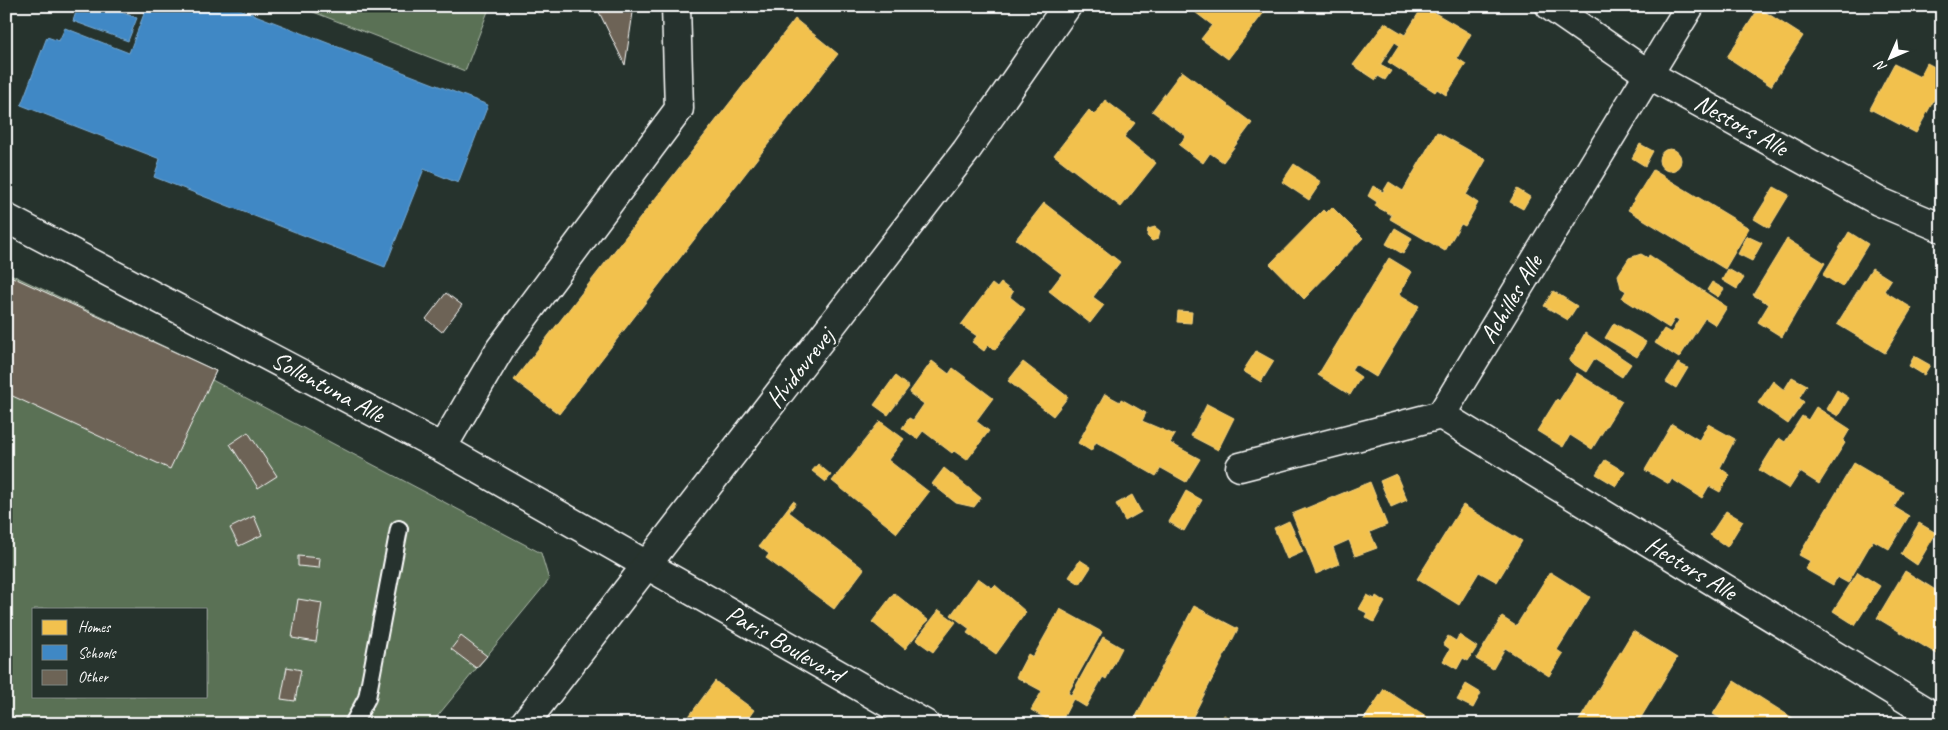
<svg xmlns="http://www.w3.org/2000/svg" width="1948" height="730" viewBox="0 0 1948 730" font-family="Caveat,sans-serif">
<rect width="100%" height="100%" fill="#26332d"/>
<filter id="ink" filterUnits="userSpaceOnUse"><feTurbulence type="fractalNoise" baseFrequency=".02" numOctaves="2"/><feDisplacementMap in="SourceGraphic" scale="10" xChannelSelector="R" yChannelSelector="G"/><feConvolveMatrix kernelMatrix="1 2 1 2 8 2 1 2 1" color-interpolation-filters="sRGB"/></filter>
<g filter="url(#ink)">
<path fill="#5a7155" stroke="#acb8aa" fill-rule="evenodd" d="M 298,6 L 490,6 L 465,71 Z
M 6,272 L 216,371 L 212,380 L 541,553 L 549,580 L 431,724 L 6,724 ZM 34,609 L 206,609 L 206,696 L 34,696 Z"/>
<path fill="#f2c14e" stroke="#f6d483" d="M 1187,6 L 1269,6 L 1228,59 L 1201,39 L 1212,25 Z
M 1423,6 L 1471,34 L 1457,58 L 1466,64 L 1446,95 L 1437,89 L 1435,92 L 1388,62 L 1399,45 L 1395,42 L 1380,65 L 1391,71 L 1385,80 L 1378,76 L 1376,80 L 1353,65 L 1385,23 L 1405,35 Z
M 1759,8 L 1803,36 L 1771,86 L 1727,57 Z
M 795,19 L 838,54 L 559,414 L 514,380 Z
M 1927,63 L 1942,71 L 1942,85 L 1916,133 L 1870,109 L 1894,64 L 1920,77 Z
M 1182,71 L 1252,123 L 1223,162 L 1210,153 L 1203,163 L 1179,145 L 1186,136 L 1152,111 Z
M 1105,100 L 1135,123 L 1124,137 L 1156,163 L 1121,207 L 1054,155 L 1089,110 L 1094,115 Z
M 1437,132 L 1486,160 L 1466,195 L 1478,203 L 1465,226 L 1461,224 L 1445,251 L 1390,219 L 1392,215 L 1375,206 L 1377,202 L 1368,196 L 1373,186 L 1383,192 L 1389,182 L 1403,191 Z
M 1640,144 L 1653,151 L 1645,166 L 1632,158 Z
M1659 160a11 11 0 1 1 22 0a11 11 0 1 1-22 0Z
M 1294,164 L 1321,182 L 1309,200 L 1282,182 Z
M 1653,170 L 1749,228 L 1725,269 L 1628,210 Z
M 1774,187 L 1789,195 L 1769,228 L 1754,219 Z
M 1517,189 L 1530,197 L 1523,209 L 1510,202 Z
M 1044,203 L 1120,262 L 1093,297 L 1104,305 L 1090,323 L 1049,291 L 1062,274 L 1016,239 Z
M 1332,207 L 1363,238 L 1304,299 L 1270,264 L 1323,210 L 1326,213 Z
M 1155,227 L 1160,231 L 1158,239 L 1152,241 L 1147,236 L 1148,229 Z
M 1395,228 L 1412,238 L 1403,254 L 1386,244 Z
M 1849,232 L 1868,244 L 1842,287 L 1823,275 Z
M 1747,236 L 1762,243 L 1752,261 L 1738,254 Z
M 1787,239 L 1825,263 L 1782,337 L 1758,322 L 1769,304 L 1753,295 Z
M 1641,254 L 1648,258 L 1649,255 L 1727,307 L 1716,325 L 1705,318 L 1679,358 L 1655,343 L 1664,329 L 1671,333 L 1679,320 L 1675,318 L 1669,328 L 1622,298 L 1626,291 L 1621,288 L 1618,275 L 1629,258 Z
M 1389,258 L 1412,272 L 1399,294 L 1419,306 L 1376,377 L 1355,364 L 1351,370 L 1361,377 L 1350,395 L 1318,375 Z
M 1872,268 L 1891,280 L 1884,291 L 1912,308 L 1885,353 L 1837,324 Z
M 1728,269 L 1744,278 L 1737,289 L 1722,280 Z
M 1712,282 L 1724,289 L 1718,297 L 1707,290 Z
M 1001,283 L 1013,292 L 1010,297 L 1025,309 L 995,350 L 988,345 L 984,351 L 972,342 L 977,336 L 961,325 L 992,284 L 997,288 Z
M 1553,291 L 1577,306 L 1568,320 L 1544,306 Z
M 1178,311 L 1192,312 L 1191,323 L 1177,322 Z
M 1614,323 L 1646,342 L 1637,357 L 1605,338 Z
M 1585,333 L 1631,364 L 1622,377 L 1594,359 L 1586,372 L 1569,361 Z
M 1256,351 L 1274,361 L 1261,382 L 1243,371 Z
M 1914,356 L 1930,365 L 1924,375 L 1909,366 Z
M 932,361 L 949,374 L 953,368 L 993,398 L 976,421 L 989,431 L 967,460 L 954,451 L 952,453 L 923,431 L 917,439 L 902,428 L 909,418 L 913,420 L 924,404 L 909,393 Z
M 1023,362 L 1068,397 L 1053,416 L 1008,381 Z
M 1678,363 L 1688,368 L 1676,388 L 1666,382 Z
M 1577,373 L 1622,401 L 1592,449 L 1570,435 L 1563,447 L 1537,431 L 1557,399 L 1559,401 Z
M 895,376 L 909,387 L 888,415 L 874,405 Z
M 1792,377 L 1807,385 L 1799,398 L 1804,402 L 1788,424 L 1758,403 L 1773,381 L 1784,390 Z
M 1837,390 L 1849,398 L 1838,416 L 1826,409 Z
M 1105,394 L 1120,402 L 1121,399 L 1146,413 L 1142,421 L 1175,435 L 1170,443 L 1200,459 L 1186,482 L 1161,468 L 1156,476 L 1096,442 L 1091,451 L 1078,443 Z
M 1207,404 L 1234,418 L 1218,450 L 1191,436 Z
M 1816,407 L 1850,429 L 1843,441 L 1845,443 L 1819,484 L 1800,472 L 1789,489 L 1759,470 L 1779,438 L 1785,442 L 1802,416 L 1808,420 Z
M 880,421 L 904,439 L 888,460 L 929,492 L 897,533 L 832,481 Z
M 1672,424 L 1699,440 L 1708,424 L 1735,439 L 1720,468 L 1730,475 L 1720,492 L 1709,486 L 1702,498 L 1672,479 L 1669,484 L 1645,470 Z
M 1605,460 L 1625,472 L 1616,486 L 1596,474 Z
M 1854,463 L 1903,492 L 1894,507 L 1909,516 L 1889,549 L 1873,540 L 1848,583 L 1837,577 L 1833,585 L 1805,569 L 1810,561 L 1799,555 Z
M 818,464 L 831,475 L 826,482 L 812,471 Z
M 944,468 L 981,498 L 974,507 L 956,503 L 932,484 Z
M 1396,474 L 1407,500 L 1391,507 L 1380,481 Z
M 1370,482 L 1387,525 L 1370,532 L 1377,548 L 1355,556 L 1349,540 L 1333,547 L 1339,564 L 1316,574 L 1292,514 Z
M 1186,491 L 1202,500 L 1184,531 L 1169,522 Z
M 1132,495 L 1141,512 L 1125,521 L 1116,504 Z
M 793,501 L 796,503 L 789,512 L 864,569 L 834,609 L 766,558 L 769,554 L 759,546 Z
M 1463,505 L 1522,541 L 1497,582 L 1479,572 L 1459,605 L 1417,579 Z
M 1726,511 L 1743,521 L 1727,547 L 1710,535 Z
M 1289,521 L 1303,552 L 1287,559 L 1274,528 Z
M 1919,523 L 1936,533 L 1917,565 L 1901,554 Z
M 1080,560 L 1091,567 L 1080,584 L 1069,577 Z
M 1905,571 L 1942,594 L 1942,645 L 1937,654 L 1877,618 Z
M 1550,572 L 1590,597 L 1557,650 L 1563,654 L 1549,676 L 1505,648 L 1493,669 L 1476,659 L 1502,617 L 1516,626 Z
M 1858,572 L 1880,586 L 1855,625 L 1833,611 Z
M 978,578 L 992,588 L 995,585 L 1026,612 L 996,654 L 967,633 L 970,629 L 951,615 Z
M 894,593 L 928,620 L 905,649 L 872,622 Z
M 1367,595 L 1375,599 L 1376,596 L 1385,602 L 1374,622 L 1365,617 L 1367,613 L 1359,609 Z
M 1194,606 L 1238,629 L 1189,724 L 1132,724 Z
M 1060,609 L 1102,632 L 1068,693 L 1071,695 L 1103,637 L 1122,648 L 1106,679 L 1103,677 L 1086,707 L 1073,699 L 1060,724 L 1055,724 L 1031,710 L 1042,691 L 1016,677 L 1028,654 L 1033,657 Z
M 939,610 L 956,622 L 933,652 L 916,640 Z
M 1633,631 L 1677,658 L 1637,724 L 1577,724 Z
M 1459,635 L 1477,647 L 1468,661 L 1463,658 L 1457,669 L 1443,661 L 1450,649 L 1443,644 L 1448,636 L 1456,641 Z
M 715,681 L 754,710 L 744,724 L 679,724 L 684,717 L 687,719 Z
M 1734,681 L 1802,724 L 1729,724 L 1713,714 Z
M 1466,684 L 1481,693 L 1473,708 L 1457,700 Z
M 1384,689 L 1432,720 L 1430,724 L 1361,724 Z
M 1224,715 L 1239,724 L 1219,724 Z"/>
<path fill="#3f88c5" stroke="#79acd6" d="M 78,6 L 105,6 L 137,18 L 128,41 L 73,21 Z
M 147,6 L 232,6 L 488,105 L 458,183 L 424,169 L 385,267 L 154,177 L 160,159 L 21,105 L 47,37 L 59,41 L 65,28 L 129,53 Z"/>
<path fill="#6d6456" stroke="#fff" d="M 596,6 L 634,6 L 625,65 Z
M 6,274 L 216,371 L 170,469 L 6,393 Z
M 446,293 L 462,305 L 442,332 L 426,319 Z
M 248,432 L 277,476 L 258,488 L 230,444 Z
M 254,516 L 262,535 L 239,546 L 230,528 Z
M 298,556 L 320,558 L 319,568 L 298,566 Z
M 298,599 L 322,603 L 316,642 L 292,638 Z
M 461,636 L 487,656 L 476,668 L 451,649 Z
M 287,667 L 301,670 L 295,701 L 281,699 Z"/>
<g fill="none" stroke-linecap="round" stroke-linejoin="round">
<g stroke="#fff" stroke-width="20">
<path id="lane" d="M 353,724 L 367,698 L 399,529"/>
</g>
<g stroke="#fff" stroke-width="31">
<path id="street" d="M 1550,6 L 1648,74 L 1878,201 L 1942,228
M 6,218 L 442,448 L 925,724
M 1441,415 L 1942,721
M 442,448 L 500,349 L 679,109 L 676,6
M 1240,467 L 1441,415 L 1690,6"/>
</g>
<g stroke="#fff" stroke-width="31">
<path id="secondary" d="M 524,724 L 966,151 L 1067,6"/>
</g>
<use href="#lane" stroke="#26332d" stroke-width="16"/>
<use href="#street" stroke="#26332d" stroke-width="28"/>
<use href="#secondary" stroke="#26332d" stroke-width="28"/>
</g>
</g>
<g text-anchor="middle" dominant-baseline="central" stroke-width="5" stroke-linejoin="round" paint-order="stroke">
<g font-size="25" fill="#fff" stroke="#26332d">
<text transform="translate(1741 125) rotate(29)">Nestors Alle</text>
<text transform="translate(1511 299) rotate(-59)">Achilles Alle</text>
<text transform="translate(800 368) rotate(-52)">Hvidovrevej</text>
<text transform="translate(328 387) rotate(28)">Sollentuna Alle</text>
<text transform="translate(1691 568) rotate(31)">Hectors Alle</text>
<text transform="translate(785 644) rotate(30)">Paris Boulevard</text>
</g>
</g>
<rect width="1948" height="730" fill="none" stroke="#26332d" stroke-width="25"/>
<rect x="12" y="12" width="1923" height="705" fill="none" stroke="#fff" stroke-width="2" filter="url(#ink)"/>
<rect x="32" y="608" width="175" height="90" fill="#26332d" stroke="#7d8581"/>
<rect x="42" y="620" width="25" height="15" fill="#f2c14e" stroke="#7d8581"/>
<text x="78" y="632" font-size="15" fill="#ffffff">Homes</text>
<rect x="42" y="645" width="25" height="15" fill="#3f88c5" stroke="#7d8581"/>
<text x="78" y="658" font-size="15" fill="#ffffff">Schools</text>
<rect x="42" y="670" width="25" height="15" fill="#6d6456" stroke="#7d8581"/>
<text x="78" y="682" font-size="15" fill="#ffffff">Other</text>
<g transform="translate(1890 58) rotate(225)" stroke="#26332d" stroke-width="4" paint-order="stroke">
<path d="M0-4L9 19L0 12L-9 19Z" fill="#ffffff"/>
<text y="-8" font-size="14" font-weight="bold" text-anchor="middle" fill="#ffffff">N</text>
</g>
</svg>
